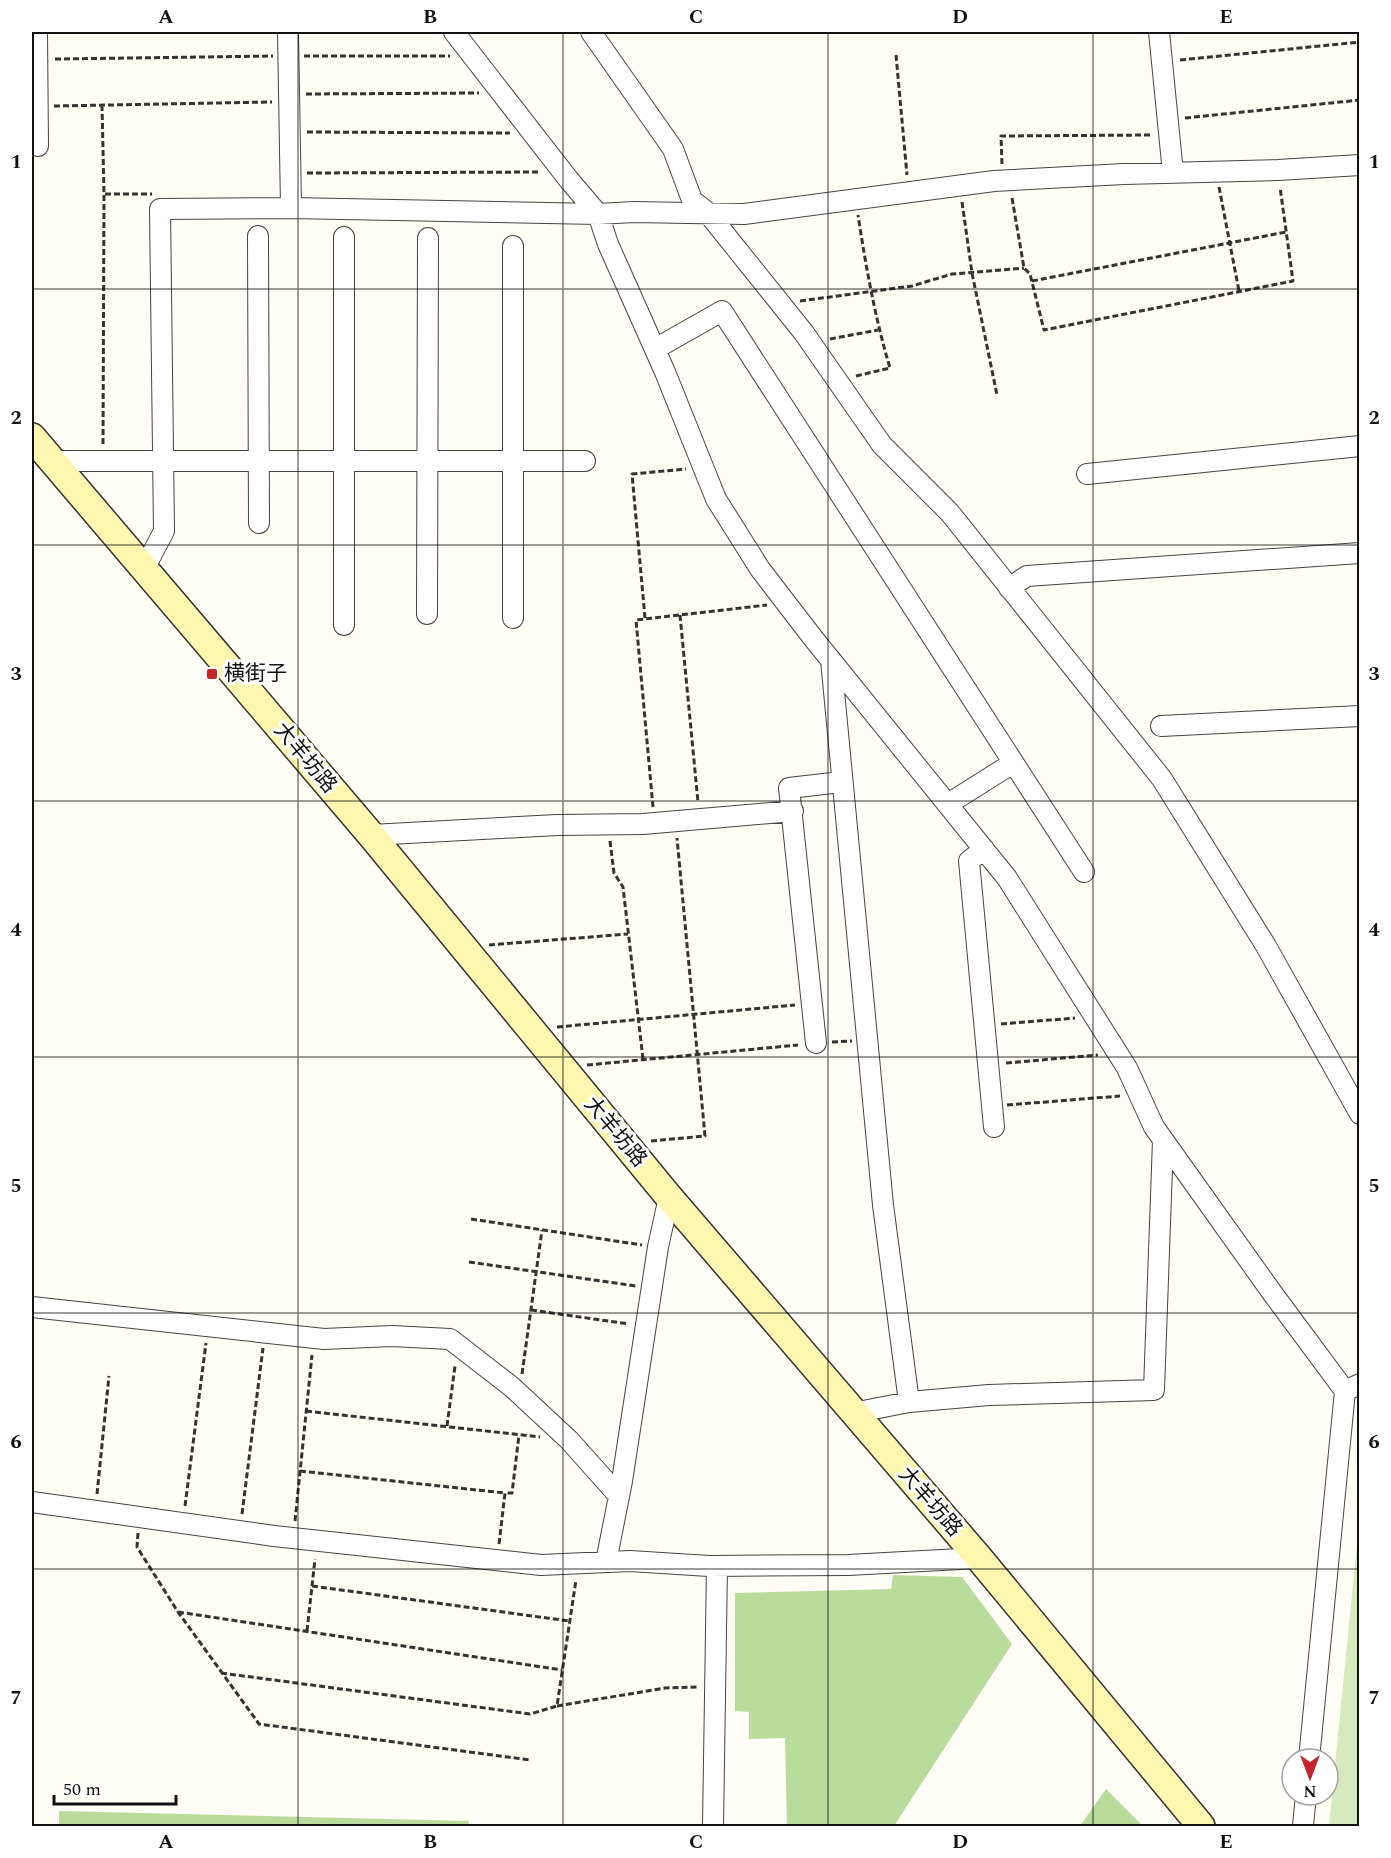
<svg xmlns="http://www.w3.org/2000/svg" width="1391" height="1858" viewBox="0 0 1391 1858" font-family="Spectral,'Noto Sans SC',serif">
<rect width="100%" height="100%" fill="#fffdf5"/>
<path fill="#d5ebbd" d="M 1359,1524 L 1359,1826 L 1329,1826 Z"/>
<path fill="#b9dc9c" d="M 893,1575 L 962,1577 L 1012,1644 L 894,1826 L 787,1826 L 785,1738 L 749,1739 L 749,1712 L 735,1711 L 735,1593 L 891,1589 Z
M 1106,1789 L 1143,1826 L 1080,1826 Z
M 59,1811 L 469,1821 L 468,1826 L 59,1826 Z"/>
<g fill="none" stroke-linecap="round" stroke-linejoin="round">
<g stroke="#444" stroke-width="22">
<path id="street" d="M 37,32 L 38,146
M 454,32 L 569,180 L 598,214 L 608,244 L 665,372 L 716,499 L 760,569 L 813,638 L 1007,878 L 1127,1068 L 1154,1127 L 1273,1294 L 1345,1391
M 591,32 L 673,149 L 692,200 L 707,212 L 804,333 L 882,445 L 950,513 L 1162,779 L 1266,946 L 1360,1114
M 1159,32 L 1173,173
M 291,208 L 598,214 L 634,212 L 744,214 L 994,181 L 1124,174 L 1278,170 L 1360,165
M 258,236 L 259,523
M 344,237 L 344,625
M 513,246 L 513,618
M 655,349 L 722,311 L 1084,872
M 52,461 L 585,461
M 1087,474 L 1360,446
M 144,569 L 164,531 L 160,209 L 291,208 L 288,32
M 1009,588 L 1027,576 L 1360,553
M 427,614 L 428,238
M 831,660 L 883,1205 L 909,1402
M 1161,726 L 1360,716
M 948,804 L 1013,763
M 371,835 L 557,825 L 643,824 L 793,811
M 984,849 L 969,861 L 994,1127
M 816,1043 L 789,788 L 841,782
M 32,1307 L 324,1339 L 392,1336 L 450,1339 L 512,1387 L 569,1440 L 619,1496
M 853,1413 L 909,1402 L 989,1395 L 1154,1390 L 1163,1140
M 32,1502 L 274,1536 L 541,1565 L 630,1561 L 709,1566 L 848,1565 L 979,1558
M 606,1562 L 622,1481 L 658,1247 L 669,1197
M 1309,1759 L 1345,1391 L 1360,1384
M 713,1826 L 717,1566
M 1303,1826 L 1306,1795"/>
</g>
<g stroke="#333" stroke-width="30">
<path id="secondary" d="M 32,437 L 371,835 L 669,1197 L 979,1558 L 1201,1826"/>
</g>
<path stroke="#333" stroke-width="3" stroke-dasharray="6 3" stroke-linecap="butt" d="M 896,55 L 907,175
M 304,56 L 450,56
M 55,59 L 273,56
M 1180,60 L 1360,42
M 306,94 L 479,93
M 102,105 L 104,194 L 152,194
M 54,106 L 272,102
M 1185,118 L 1360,100
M 307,132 L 510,133
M 1002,164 L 1001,136 L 1153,135
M 307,173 L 541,172
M 1219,187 L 1239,291
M 1012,198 L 1024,268 L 1030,274 L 1044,330 L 1293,281 L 1280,187
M 962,202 L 972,273 L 997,395
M 1032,281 L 1286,232
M 800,301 L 912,286 L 952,274 L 1024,268
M 830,339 L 878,330
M 856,376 L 890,368 C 875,318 866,267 858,215
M 103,444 L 104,194
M 680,615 L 698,802
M 645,618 L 632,474 L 686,469
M 653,807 L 636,620 L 767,605
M 610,841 L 614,873 L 623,887 L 643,1059
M 489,945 L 628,934
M 1001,1024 L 1075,1018
M 557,1027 L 795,1005
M 832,1042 L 852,1041
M 1006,1063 L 1098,1055
M 587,1065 L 798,1045
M 1007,1105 L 1120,1096
M 651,1141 L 705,1136 L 677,838
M 471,1219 L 642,1245
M 469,1262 L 636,1286
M 531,1310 L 629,1324
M 522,1374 L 542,1230
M 306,1411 L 540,1437
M 447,1426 L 455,1366
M 300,1471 L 505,1493
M 97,1494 L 109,1376
M 185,1506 L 206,1343
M 242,1514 L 263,1348
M 295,1521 L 312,1355
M 138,1533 L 137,1547 L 178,1612 L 259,1724 L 530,1760
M 499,1544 L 505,1493 L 512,1493 L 519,1435
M 312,1586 L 569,1621
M 178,1612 L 562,1670
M 307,1631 L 315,1559
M 221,1673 L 530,1714 L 557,1706 L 576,1580
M 557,1706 L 665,1688 L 698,1687"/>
<use href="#street" stroke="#fff" stroke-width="20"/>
<use href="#secondary" stroke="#fff6b0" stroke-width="27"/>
</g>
<path fill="none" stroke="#111" stroke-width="1.5" stroke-opacity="0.55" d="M 298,32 L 298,1826M 563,32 L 563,1826M 828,32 L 828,1826M 1093,32 L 1093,1826M 32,289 L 1360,289M 32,545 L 1360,545M 32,801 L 1360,801M 32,1057 L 1360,1057M 32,1313 L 1360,1313M 32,1569 L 1360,1569"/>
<rect fill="#c4262e" stroke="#fff" stroke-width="2" x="206" y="668" width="12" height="12" rx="3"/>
<g text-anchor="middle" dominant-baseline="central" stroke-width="6" stroke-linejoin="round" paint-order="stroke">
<g font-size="21" fill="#111" stroke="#fff" text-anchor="start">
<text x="224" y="674">横街子</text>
</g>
<g font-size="21" fill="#111" stroke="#fff">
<text transform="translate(305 758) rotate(50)">大羊坊路</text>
<text transform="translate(615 1132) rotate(50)">大羊坊路</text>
<text transform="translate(930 1502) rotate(49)">大羊坊路</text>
</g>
</g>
<rect width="1391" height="1858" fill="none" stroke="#ffffff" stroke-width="66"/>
<g transform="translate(1310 1777) rotate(180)"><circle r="28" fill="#ffffff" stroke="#a0a0a0" stroke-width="1.5"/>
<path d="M0-4.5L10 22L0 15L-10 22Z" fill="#c4262e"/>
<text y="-9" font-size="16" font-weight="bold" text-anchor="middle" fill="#111111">N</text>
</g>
<path d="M54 1795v9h122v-9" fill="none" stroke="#111111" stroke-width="3"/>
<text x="63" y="1795" font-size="18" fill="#111111" stroke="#ffffff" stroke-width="4.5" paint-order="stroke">50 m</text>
<rect x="33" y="33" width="1325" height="1792" fill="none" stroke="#111" stroke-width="2"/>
<g font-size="20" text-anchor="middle" font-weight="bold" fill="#111">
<text x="166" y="23">A</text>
<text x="430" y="23">B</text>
<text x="696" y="23">C</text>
<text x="960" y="23">D</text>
<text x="1226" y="23">E</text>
<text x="16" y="168">1</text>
<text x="1374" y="168">1</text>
<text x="16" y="424">2</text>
<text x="1374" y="424">2</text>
<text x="16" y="680">3</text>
<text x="1374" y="680">3</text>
<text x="16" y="936">4</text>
<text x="1374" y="936">4</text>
<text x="16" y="1192">5</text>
<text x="1374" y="1192">5</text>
<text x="16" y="1448">6</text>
<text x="1374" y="1448">6</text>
<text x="16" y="1704">7</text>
<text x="1374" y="1704">7</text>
<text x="166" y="1848">A</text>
<text x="430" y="1848">B</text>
<text x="696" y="1848">C</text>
<text x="960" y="1848">D</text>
<text x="1226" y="1848">E</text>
</g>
</svg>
